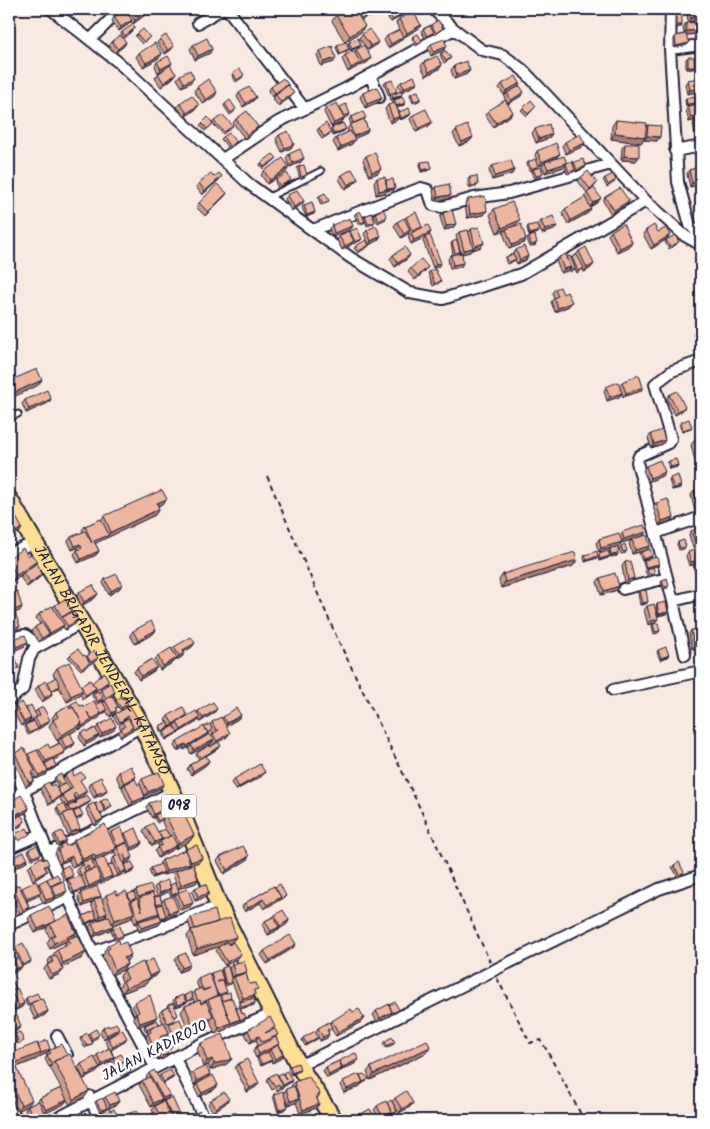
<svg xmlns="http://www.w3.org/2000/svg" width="710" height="1129" viewBox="0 0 710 1129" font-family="Kalam,sans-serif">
<rect width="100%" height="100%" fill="#f9e9e3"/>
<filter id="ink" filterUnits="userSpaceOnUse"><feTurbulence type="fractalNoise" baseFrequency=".02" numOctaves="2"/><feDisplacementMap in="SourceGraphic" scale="10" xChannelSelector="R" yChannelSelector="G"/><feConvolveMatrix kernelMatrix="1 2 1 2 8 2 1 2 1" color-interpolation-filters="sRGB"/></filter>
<g filter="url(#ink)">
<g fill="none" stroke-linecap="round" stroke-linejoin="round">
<g stroke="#22223b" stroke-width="9">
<path id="service" d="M 269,197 L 321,171
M 9,418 L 18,414"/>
</g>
<g stroke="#22223b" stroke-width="14">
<path id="minor" d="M 51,9 L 118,62 L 249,184 L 351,258 L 410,293 L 443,299 L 521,274 L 646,201
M 225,9 L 229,11 L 304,108
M 433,9 L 454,29 L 482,50 L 503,55 L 523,70 L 646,201 L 685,236 L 701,245
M 671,9 L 670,49 L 678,182 L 690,225 L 701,236
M 198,23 L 222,9
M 91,39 L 121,9
M 670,49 L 701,45
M 370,75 L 379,97
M 675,151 L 701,146
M 223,159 L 278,122 L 347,88 L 454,29
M 313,230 L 421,188 L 428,190 L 433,205 L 442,207 L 474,198 L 509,193 L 611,164
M 701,361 L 672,371 L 655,384 L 671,439 L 668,443 L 639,456 L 637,462 L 673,601 L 701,594
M 656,533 L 701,517
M 9,554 L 33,543
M 623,589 L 667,578
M 673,601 L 685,655
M 9,638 L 25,635 L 40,646
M 613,690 L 701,671
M 9,700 L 23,689 L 29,659 L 34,649 L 81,623
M 10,756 L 48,853 L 93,952 L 219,906
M 9,799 L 142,726
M 9,848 L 41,834
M 48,853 L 172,792
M 9,925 L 69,897
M 93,952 L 155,1067
M 57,1036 L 67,1055
M 175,1058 L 205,1120
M 299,1066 L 659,889 L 701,875
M 89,1096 L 100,1120
M 9,1104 L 17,1120
M 54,1120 L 205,1042 L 272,1014"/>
</g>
<g stroke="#22223b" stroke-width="20">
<g id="primary">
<path id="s1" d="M 9,499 L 142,726 L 179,807 L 219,906 L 299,1066 L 334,1120"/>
</g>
</g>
<path stroke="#22223b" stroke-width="2" stroke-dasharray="5 4" stroke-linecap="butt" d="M 267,476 L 337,638 L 419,806 L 490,962
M 497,978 L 530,1043 L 540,1040 L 545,1047 L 584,1120"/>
<use href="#service" stroke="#fff" stroke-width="5"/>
<use href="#minor" stroke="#fff" stroke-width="10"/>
<use href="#primary" stroke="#fcde96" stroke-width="16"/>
</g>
<path fill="#cb9d8a" stroke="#22223b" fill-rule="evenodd" d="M 129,9 L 159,9 L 149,15 L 147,12 L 145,15 L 133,24 L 131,22 L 129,24 L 119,31 L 112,21 L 114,17 L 126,12 Z
M 361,9 L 380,9 L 377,12 L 369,18 L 364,10 L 367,16 L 365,18 L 362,20 L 361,32 L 345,42 L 332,21 L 336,15 L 356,11 Z
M 388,9 L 399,9 L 391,14 Z
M 690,9 L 701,9 L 701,20 L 688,22 L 687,13 Z
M 407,11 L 406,13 L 391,22 L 388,18 L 390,16 Z
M 676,14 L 682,25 L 681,27 L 675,27 L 675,16 Z
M 399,19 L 421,25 L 418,29 L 404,37 L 396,23 Z
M 701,22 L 701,34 L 686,35 L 687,45 L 674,48 L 674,38 L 675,36 L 684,34 L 683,27 L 686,23 Z
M 431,25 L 443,28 L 441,30 L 434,35 L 433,33 L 432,34 L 425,38 L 421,31 L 423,29 Z
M 133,30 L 124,38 L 121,34 L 122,32 Z
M 137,34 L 148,39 L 142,44 L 135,36 Z
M 362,34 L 378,42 L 375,46 L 368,50 L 359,38 Z
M 387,36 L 403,37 L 400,41 L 388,48 L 384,40 Z
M 413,36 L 421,43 L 416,46 L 412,38 Z
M 160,39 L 171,50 L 165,54 L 157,43 Z
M 112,42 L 126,42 L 124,46 L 115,53 L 109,46 Z
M 349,42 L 359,47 L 350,51 L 348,44 Z
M 431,44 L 447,46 L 444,50 L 431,56 L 428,48 Z
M 193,45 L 210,53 L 195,60 L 190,49 Z
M 337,45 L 349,49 L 347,51 L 339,55 L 336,47 Z
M 356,50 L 371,58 L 368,62 L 360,66 L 359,65 L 357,67 L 348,72 L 342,59 L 345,55 L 355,52 Z
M 320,51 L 334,62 L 321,66 L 317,55 Z
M 139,53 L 159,58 L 143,67 L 136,57 Z
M 441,53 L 451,58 L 449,60 L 444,63 L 440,55 Z
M 697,56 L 701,56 L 701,69 L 695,69 L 695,58 Z
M 688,57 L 693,69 L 686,69 L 686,59 Z
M 157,62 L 172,63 L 170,66 L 176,74 L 173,78 L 161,87 L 155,78 L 158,74 L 162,71 L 158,73 L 155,66 Z
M 424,62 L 442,65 L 439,69 L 426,76 L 421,66 Z
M 454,66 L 470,70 L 467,74 L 454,79 L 451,70 Z
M 233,73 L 243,77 L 236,82 L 232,75 Z
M 180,75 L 191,82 L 182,87 L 177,79 Z
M 701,79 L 701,92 L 700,93 L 699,90 L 697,92 L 687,94 L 685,84 L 688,80 L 698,80 Z
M 386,82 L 396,93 L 401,91 L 398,85 L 401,82 L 417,82 L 414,86 L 401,92 L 401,97 L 391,100 L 390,97 L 391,95 L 389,96 L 384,84 Z
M 520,83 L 518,87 L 504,95 L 499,88 L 502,84 Z
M 288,84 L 285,88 L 291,97 L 278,106 L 273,99 L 275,95 L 272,97 L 268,91 L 271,87 Z
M 197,87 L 215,96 L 203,104 L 194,91 Z
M 524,92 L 521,96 L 508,104 L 504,97 L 507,93 Z
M 239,93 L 256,97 L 253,101 L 243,107 L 237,97 Z
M 363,93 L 382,98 L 379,102 L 365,108 L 360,97 Z
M 411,93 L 421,99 L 419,101 L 413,103 L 410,95 Z
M 686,98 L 696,103 L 694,105 L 686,106 L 685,100 Z
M 394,100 L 404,105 L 397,108 L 399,112 L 411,114 L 409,116 L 400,120 L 399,118 L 397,120 L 390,123 L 385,109 L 388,105 L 393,104 L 392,102 Z
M 180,103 L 196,109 L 185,117 L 177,107 Z
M 225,104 L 235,111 L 230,115 L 224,106 Z
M 536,106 L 527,116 L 521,110 L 523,108 Z
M 688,106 L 698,119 L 701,118 L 701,142 L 696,143 L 693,123 L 695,120 L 689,122 L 686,110 Z
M 340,107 L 350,114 L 349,116 L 344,118 L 344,119 L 341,123 L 331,127 L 324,112 L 326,108 L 339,108 Z
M 488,111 L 513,112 L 510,116 L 493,127 L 485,115 Z
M 413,115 L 432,122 L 429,126 L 416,132 L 410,119 Z
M 351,117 L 365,120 L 364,120 L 368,130 L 365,134 L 354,138 L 352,144 L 338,151 L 333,142 L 336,138 L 348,132 L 347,129 L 350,125 L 351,124 L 349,119 Z
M 236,119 L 255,131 L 245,139 L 233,123 Z
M 616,120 L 646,127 L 648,125 L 657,141 L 644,140 L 644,138 L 641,143 L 611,139 L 612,126 Z
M 214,121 L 231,128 L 223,134 L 213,124 L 205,131 L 200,125 L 202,123 L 213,123 Z
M 319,128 L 330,130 L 331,128 L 344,131 L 333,136 L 331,132 L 330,134 L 322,139 L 317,130 Z
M 535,129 L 549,138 L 536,143 L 532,133 Z
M 456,130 L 473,137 L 470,141 L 459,146 L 453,134 Z
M 279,135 L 294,144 L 291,148 L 282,152 L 276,139 Z
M 223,137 L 236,142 L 229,149 L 221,139 Z
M 565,142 L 582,147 L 566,154 L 562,146 Z
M 625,144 L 636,161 L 621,160 L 622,148 Z
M 537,151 L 560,154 L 557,157 L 551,160 L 573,164 L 574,162 L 585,168 L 576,172 L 575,170 L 574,172 L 567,174 L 565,166 L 564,167 L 545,173 L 542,166 L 544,163 L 539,166 L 535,155 Z
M 289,154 L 304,158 L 301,162 L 290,167 L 286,158 Z
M 366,156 L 378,173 L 369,176 L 363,160 Z
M 277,158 L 275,160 L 263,169 L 260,165 L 261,163 Z
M 421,162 L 430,170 L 421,172 L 420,164 Z
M 528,162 L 538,166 L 536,168 L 542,175 L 534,178 L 532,171 L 533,170 L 529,171 L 527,164 Z
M 299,166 L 305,177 L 300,179 L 297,168 Z
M 492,166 L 514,170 L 512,174 L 492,180 L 489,170 Z
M 701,167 L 701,184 L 690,187 L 687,174 L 689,170 Z
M 264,171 L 287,171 L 267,184 L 261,175 Z
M 342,175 L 358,179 L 355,183 L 345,189 L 339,179 Z
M 214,177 L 219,180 L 202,195 L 196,187 L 199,183 Z
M 470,177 L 476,187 L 469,188 L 468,179 Z
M 581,177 L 594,187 L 587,193 L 578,181 Z
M 377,178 L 386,180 L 394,190 L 386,191 L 385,193 L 376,195 L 374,182 Z
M 605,178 L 615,182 L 607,187 L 603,180 Z
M 276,180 L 289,182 L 278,188 L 275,182 Z
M 436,187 L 448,199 L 435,201 L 433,191 Z
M 227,193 L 224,197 L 205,216 L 196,207 L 199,203 Z
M 587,193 L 598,202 L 590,207 L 588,213 L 568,224 L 562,213 L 565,209 L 584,198 L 584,197 Z
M 288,195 L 304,201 L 301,205 L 291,211 L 285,199 Z
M 319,196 L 329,201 L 327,203 L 321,205 L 318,198 Z
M 605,197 L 629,201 L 626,205 L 611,214 L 603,201 Z
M 468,199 L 487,211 L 484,215 L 467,218 L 465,203 Z
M 304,205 L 314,214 L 306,217 L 302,207 Z
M 494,209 L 516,226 L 526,239 L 524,243 L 509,249 L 503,233 L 505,230 L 497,233 L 490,215 Z
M 356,213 L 365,221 L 364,223 L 360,225 L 354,215 Z
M 375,213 L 386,219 L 378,223 L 373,215 Z
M 443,213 L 453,228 L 444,230 L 440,217 Z
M 365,216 L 374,224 L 367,226 L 364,218 Z
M 406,217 L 421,228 L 431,232 L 428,236 L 438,267 L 433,268 L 423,241 L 425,237 L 411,244 L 408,237 L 410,235 L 409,235 L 408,233 L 401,238 L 394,226 L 397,222 L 404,219 Z
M 541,221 L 557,226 L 554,230 L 542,234 L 538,225 Z
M 332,225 L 353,226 L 350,230 L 332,237 L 329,229 Z
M 528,226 L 538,233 L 529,236 L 527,228 Z
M 471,229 L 481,247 L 473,250 L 472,249 L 470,252 L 462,254 L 461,267 L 450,269 L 448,259 L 451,255 L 453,254 L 451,244 L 452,242 L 460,252 L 459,254 L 461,253 L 456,236 L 459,232 L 469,232 Z
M 367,230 L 378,240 L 369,245 L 364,234 Z
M 646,230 L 658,232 L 667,239 L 651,249 L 643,234 Z
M 350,231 L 362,239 L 360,241 L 353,244 L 353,243 L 351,245 L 342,250 L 337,240 L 339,236 L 350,235 L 349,233 Z
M 611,231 L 632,242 L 630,246 L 617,252 L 608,235 Z
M 529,237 L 536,245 L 530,247 L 527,239 Z
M 666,240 L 677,244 L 669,249 L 665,242 Z
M 369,245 L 368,247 L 358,253 L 354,248 L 356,246 Z
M 516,250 L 528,256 L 526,260 L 517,264 L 515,259 L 514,261 L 507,264 L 505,259 L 506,257 L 513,254 Z
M 579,251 L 591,268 L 584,272 L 583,269 L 577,273 L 575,269 L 570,272 L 569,270 L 561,273 L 556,261 L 559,257 L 567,257 L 571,258 L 576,255 Z
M 393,255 L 410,255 L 407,259 L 395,267 L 390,259 Z
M 411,268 L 425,271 L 415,280 L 408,272 Z
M 430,271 L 441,281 L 439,283 L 433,286 L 428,273 Z
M 555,289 L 569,306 L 555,312 L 551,302 L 554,298 L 552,293 Z
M 701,328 L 701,348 L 700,348 L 693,334 L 696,330 Z
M 622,382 L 641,391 L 623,397 L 622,393 L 619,397 L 607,401 L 604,391 L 606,387 L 619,385 Z
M 669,395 L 682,411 L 675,415 L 667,399 Z
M 51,399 L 48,403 L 26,413 L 22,404 L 25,400 Z
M 681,422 L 691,429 L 682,432 L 679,424 Z
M 651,434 L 663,444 L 651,448 L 648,438 Z
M 701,437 L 701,459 L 695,461 L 691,445 L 695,439 Z
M 669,461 L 678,465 L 677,467 L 669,469 L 667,463 Z
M 646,466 L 662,476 L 648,482 L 643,470 Z
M 701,469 L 701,482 L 698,482 L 696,474 L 699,470 Z
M 670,478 L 680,488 L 672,490 L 669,480 Z
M 701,483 L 701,511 L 695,512 L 691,495 L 694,491 L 699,490 L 698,486 L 699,484 Z
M 167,499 L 162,504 L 158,506 L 155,515 L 95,543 L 99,551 L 96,555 L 78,563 L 74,554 L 78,549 L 77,548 L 72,550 L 68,541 L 71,537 L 83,532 L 82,530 L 85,526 L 102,519 L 104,516 Z
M 656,503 L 674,517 L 671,521 L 659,525 L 653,507 Z
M 701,520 L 701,545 L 693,548 L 689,535 L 691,531 L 701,533 L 698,524 Z
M 622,532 L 646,532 L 643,536 L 650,546 L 647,549 L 651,558 L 642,561 L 639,554 L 641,552 L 644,551 L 632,554 L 629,543 L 632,540 L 621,543 L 619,546 L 616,547 L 617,556 L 609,556 L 608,558 L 599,561 L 598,557 L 597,558 L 585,562 L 584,557 L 585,555 L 598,555 L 599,554 L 609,555 L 609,549 L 599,552 L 596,543 L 599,539 L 619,535 Z
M 678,542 L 686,547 L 684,549 L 679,550 L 677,544 Z
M 621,546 L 626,553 L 621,554 L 619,548 Z
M 688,552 L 701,571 L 695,573 L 693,565 L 694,564 L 689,566 L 686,556 Z
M 9,558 L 34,565 L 42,574 L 39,578 L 27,587 L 20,577 L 22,575 L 13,581 L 11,584 L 9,585 Z
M 577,560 L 573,566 L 501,588 L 499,580 L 503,574 Z
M 644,560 L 657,566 L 653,567 L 653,575 L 648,577 L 645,571 L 647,569 L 651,567 L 645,569 L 643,562 Z
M 625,562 L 634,578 L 631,582 L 625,584 L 622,566 Z
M 600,578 L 619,586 L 617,590 L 601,595 L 597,582 Z
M 105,579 L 119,589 L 109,595 L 103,583 Z
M 662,580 L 668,588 L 663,589 L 661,582 Z
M 639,591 L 648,602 L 646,604 L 640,605 L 638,593 Z
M 79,592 L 95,598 L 81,606 L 77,596 Z
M 699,599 L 701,599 L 701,620 L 697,603 Z
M 657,604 L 668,612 L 666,614 L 658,616 L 656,606 Z
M 55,605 L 71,613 L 75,624 L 65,630 L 63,627 L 61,629 L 47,637 L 47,636 L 39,642 L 32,631 L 35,627 L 40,624 L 36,618 L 39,614 L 53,607 Z
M 647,606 L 655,623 L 648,625 L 644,610 Z
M 653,624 L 660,631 L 658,633 L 654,634 L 652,626 Z
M 156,630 L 153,634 L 135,644 L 130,635 L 133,631 Z
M 691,630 L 700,647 L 692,649 L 689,634 Z
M 13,639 L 28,642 L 25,646 L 13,651 L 10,643 Z
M 174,647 L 192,647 L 184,652 L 184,653 L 182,657 L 176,660 L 174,662 L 160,670 L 155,660 L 158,656 L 172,649 Z
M 658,650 L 667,657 L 660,660 L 657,652 Z
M 70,655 L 86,657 L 87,656 L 97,660 L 81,670 L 68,657 Z
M 157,667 L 154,671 L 139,680 L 134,672 L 137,668 Z
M 57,668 L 81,686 L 92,683 L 108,683 L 83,699 L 80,694 L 79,696 L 67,702 L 59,687 L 59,688 L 51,691 L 52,693 L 50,697 L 42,702 L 35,690 L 38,686 L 46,683 L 48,682 L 55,678 L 53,674 Z
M 101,689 L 115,692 L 112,696 L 116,709 L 114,714 L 110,717 L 106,711 L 89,724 L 79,730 L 79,728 L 70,734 L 75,743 L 72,747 L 64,751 L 65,752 L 62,756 L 53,760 L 56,766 L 55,768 L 47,772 L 45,775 L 36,779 L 33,774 L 32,775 L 31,784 L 26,787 L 12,757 L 15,753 L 28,755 L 28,754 L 38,750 L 39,749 L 50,748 L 59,743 L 58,742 L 59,740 L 57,741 L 49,726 L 53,720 L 52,718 L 56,712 L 69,706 L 71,704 L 84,707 L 103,703 L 104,701 L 104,702 L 102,700 L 97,703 L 92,696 L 93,694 L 99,692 Z
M 116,700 L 128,704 L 126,706 L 120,710 L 115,702 Z
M 15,705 L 26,708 L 35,712 L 37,710 L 47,724 L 28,735 L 24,727 L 25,725 L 34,720 L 30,722 L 29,721 L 21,726 L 12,709 Z
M 130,706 L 139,727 L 132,731 L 131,730 L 121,737 L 118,733 L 121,729 L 119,726 L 122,722 L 127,718 L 118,724 L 113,716 L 115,714 Z
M 198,711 L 214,713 L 200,722 L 199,720 L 197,722 L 178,733 L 177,732 L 166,740 L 162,734 L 164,732 L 174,726 L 175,724 L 161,733 L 159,728 L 160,726 L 167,722 L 165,720 L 168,716 L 186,717 L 197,713 Z
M 241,715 L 238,719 L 226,726 L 227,737 L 218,742 L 221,746 L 219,748 L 206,756 L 209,761 L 206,765 L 191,775 L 187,769 L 190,765 L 199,759 L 196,755 L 197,753 L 214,744 L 212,742 L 211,744 L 191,754 L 188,749 L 190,746 L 184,750 L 183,748 L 177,751 L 174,746 L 177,742 L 210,725 L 212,722 L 222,718 L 223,717 ZM 211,731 L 213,734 L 212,736 L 208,735 Z
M 98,726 L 114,730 L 100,738 L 98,736 L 96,739 L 84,746 L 79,737 L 81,733 L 88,732 L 96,729 Z
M 119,772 L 134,780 L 145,797 L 142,801 L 130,806 L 122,788 L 124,785 L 121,787 L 116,776 Z
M 65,776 L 74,776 L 81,782 L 84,795 L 76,800 L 73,804 L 70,806 L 75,804 L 76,801 L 89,803 L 73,812 L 82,817 L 76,820 L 77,833 L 68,836 L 61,818 L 56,809 L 57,807 L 63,804 L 60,799 L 62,795 L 58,799 L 49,805 L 40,789 L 43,785 L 51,786 L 57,788 L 58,787 L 54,779 L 55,777 L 63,778 Z
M 262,776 L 236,790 L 231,783 L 234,779 Z
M 142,779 L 161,788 L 145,796 L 139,783 Z
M 91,782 L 107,790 L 104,794 L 94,798 L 88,786 Z
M 13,800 L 29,808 L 27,812 L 21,815 L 22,825 L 11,833 L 9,829 L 9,824 L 18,817 L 17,816 L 9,822 L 9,803 Z
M 101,801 L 112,806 L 110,808 L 101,815 L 100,823 L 95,826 L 86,810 L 88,806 L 100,802 Z
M 149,803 L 167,808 L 165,811 L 168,815 L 194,835 L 190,841 L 175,848 L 158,858 L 155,851 L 159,847 L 158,845 L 159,842 L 152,846 L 143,831 L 146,827 L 158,832 L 165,829 L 162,822 L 163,819 L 157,823 L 154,817 L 155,816 L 152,818 L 146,807 Z
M 111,832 L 124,834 L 125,833 L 139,847 L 130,851 L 130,861 L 124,864 L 124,865 L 134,871 L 126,875 L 125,872 L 123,874 L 117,877 L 117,876 L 100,884 L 99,883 L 99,884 L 72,894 L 67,881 L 68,879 L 79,877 L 76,870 L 78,868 L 82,866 L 81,864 L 82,863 L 80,863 L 79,865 L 72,868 L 69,860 L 59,864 L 55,854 L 57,849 L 60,845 L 66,846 L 72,843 L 74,840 L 109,834 ZM 114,851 L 116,856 L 114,857 L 111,861 L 112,864 L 108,866 L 95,861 L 93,864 L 90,859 L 92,858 L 93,861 L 113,853 ZM 87,868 L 88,871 L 86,872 L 84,869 Z
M 55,834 L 66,841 L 64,843 L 57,846 L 53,836 Z
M 29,849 L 40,856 L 32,859 L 28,851 Z
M 186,849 L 202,858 L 199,862 L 193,864 L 198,879 L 196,883 L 178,889 L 179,892 L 190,907 L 180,910 L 175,896 L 177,894 L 173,896 L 175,914 L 166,917 L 165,918 L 161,920 L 159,925 L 139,932 L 137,925 L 138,923 L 135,924 L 132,916 L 130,919 L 113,925 L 113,926 L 110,930 L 93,937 L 89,927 L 92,923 L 107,917 L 106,914 L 105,917 L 97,920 L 97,919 L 85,925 L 82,918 L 83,916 L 94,911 L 91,904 L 93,902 L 82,907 L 78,897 L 81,893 L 102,900 L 106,895 L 127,895 L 134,893 L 136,890 L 153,892 L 152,894 L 154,897 L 157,896 L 154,888 L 157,884 L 170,885 L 176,883 L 173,875 L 175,871 L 164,875 L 163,874 L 152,878 L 149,870 L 151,868 L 160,865 L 159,864 L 162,860 L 185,851 ZM 168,892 L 169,892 L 171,897 L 164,899 L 162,902 L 160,896 Z
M 220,857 L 247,860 L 224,874 L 217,861 Z
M 11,858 L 28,859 L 25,863 L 13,869 L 13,870 L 11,874 L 9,875 L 9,859 L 9,860 Z
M 43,860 L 49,864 L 45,868 L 47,871 L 44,874 L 33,881 L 28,868 L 31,864 Z
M 674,865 L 683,874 L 678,877 L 672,867 Z
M 61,869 L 73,875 L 71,877 L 64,881 L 60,871 Z
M 39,883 L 60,883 L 64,895 L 53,900 L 53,899 L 52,901 L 44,904 L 39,895 L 38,896 L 27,901 L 29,907 L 26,911 L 20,914 L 15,903 L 14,904 L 9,906 L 9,896 L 12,894 L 10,891 L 13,887 L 21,889 L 22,888 L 38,885 Z
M 274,886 L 286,896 L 284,898 L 279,901 L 279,900 L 264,909 L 260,903 L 245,912 L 242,907 L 245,903 Z
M 195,888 L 209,893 L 206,897 L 195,901 L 192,892 Z
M 31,915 L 56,921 L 76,933 L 73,937 L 82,958 L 62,967 L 63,970 L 60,974 L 49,979 L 44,969 L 47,965 L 49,964 L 48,961 L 51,957 L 53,956 L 53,955 L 57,949 L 65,946 L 64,945 L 67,941 L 50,949 L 47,943 L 50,938 L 46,930 L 47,927 L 35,933 L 28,919 Z
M 275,915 L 289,920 L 287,924 L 278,930 L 277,929 L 276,931 L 268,935 L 262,925 L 265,921 L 273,917 Z
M 191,917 L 218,922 L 236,937 L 231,943 L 228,944 L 241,954 L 238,958 L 225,966 L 216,951 L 220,946 L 193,955 L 187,936 L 191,931 L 188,921 Z
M 113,928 L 123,936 L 122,938 L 115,940 L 111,930 Z
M 108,945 L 127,961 L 126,961 L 127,964 L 123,970 L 111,975 L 102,956 L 105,952 L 104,951 Z
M 15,947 L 31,961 L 30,963 L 22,966 L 15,972 L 9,975 L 9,948 L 11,954 L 9,957 L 12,961 L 18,958 L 14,949 Z
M 293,948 L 267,964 L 261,955 L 264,951 Z
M 178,956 L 187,969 L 179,972 L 175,960 Z
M 232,964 L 246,974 L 249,984 L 255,993 L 252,999 L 240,1002 L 232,982 L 231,984 L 225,986 L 221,970 L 222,968 L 231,980 L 232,979 L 229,968 Z
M 124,970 L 156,976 L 149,979 L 146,984 L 122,993 L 119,987 L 122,982 L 120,976 Z
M 211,973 L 223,979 L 222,981 L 225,994 L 231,998 L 236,1009 L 240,1007 L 239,1004 L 240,1002 L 254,1005 L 240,1009 L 245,1020 L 229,1027 L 227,1029 L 215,1034 L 210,1020 L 208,1022 L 189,1031 L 181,1012 L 185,1006 L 195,1002 L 193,999 L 192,1000 L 176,1007 L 173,1000 L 175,998 L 184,996 L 185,995 L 192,995 L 194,991 L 199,989 L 196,982 L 198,978 L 210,975 Z
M 9,979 L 16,989 L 24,1003 L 22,1007 L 16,1010 L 9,996 Z
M 26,998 L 40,999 L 48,1011 L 45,1015 L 35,1020 L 29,1007 L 30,1004 L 27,1006 L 25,1000 Z
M 135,1002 L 157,1017 L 154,1020 L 138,1027 L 133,1017 L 136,1014 L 132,1006 Z
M 168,1005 L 176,1017 L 174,1018 L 174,1022 L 184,1030 L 182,1034 L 171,1038 L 168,1033 L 166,1037 L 161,1039 L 171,1049 L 166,1051 L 168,1054 L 165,1058 L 161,1060 L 159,1056 L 153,1059 L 146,1037 L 147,1035 L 147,1033 L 148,1030 L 146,1032 L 144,1027 L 145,1025 L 159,1024 L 163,1023 L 159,1014 L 162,1010 L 166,1008 Z
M 376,1011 L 397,1012 L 391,1015 L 390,1014 L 390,1016 L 377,1022 L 373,1015 Z
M 353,1012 L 361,1022 L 336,1036 L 331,1029 L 328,1032 L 327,1038 L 320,1041 L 318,1037 L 317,1039 L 305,1046 L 302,1040 L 303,1038 L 315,1032 L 318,1028 L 330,1023 L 332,1021 Z
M 109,1027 L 116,1032 L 104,1039 L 100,1032 L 103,1028 Z
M 274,1029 L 276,1037 L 279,1044 L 278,1046 L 280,1059 L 272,1063 L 271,1061 L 261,1066 L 257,1059 L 258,1057 L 268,1052 L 256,1058 L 253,1051 L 256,1047 L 258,1045 L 256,1040 L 250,1043 L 245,1034 L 248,1030 Z
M 89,1033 L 98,1037 L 92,1041 L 93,1043 L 91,1045 L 85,1048 L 80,1039 L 81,1037 L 88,1034 Z
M 108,1038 L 124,1042 L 111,1050 L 114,1057 L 124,1059 L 125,1058 L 134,1067 L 130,1069 L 129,1073 L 122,1077 L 117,1069 L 119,1067 L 125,1063 L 124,1061 L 115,1067 L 112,1061 L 100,1068 L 97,1072 L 84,1079 L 78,1068 L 81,1064 L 95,1058 L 97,1055 L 109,1048 L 105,1042 Z
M 385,1041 L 394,1044 L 386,1048 L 383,1043 Z
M 201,1043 L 227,1064 L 210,1070 L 208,1065 L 203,1067 L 197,1049 Z
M 38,1044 L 49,1050 L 85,1097 L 70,1105 L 67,1100 L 64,1104 L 44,1114 L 42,1117 L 34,1120 L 29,1120 L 25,1110 L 28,1106 L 37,1102 L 40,1098 L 61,1088 L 50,1067 L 52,1065 L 49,1067 L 45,1059 L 47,1056 L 46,1055 L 47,1053 L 39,1057 L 37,1059 L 17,1067 L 28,1106 L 17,1111 L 9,1093 L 9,1070 Z
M 426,1053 L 370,1080 L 367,1072 L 371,1067 Z
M 359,1059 L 356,1063 L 327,1078 L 323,1071 L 326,1067 L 339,1061 Z
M 238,1064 L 259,1083 L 256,1087 L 247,1092 L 235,1068 Z
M 290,1066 L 300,1069 L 299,1071 L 291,1075 L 288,1068 Z
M 193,1072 L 210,1074 L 207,1078 L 194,1085 L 190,1076 Z
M 149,1073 L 159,1077 L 160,1075 L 174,1076 L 173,1078 L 163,1084 L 170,1095 L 167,1099 L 160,1102 L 160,1101 L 159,1103 L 151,1107 L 139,1085 L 142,1081 L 147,1078 L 146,1077 Z
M 283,1073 L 291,1082 L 277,1091 L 276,1088 L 272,1090 L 267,1081 L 269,1077 L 283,1074 Z
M 360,1075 L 367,1081 L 362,1084 L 362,1083 L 360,1086 L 344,1093 L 340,1085 L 343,1081 Z
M 294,1082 L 320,1094 L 317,1099 L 319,1104 L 316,1108 L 300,1114 L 296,1102 L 288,1105 L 285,1098 L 286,1109 L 278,1112 L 273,1096 L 274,1094 L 284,1093 L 286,1089 L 292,1087 L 291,1086 Z
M 197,1084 L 218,1085 L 215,1089 L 199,1097 L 194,1088 Z
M 105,1097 L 119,1101 L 116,1105 L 100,1112 L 95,1103 L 96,1101 L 103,1099 Z
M 395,1098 L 413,1103 L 410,1107 L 399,1113 L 392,1102 Z
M 211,1100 L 226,1103 L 213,1112 L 208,1104 Z
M 164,1101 L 182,1119 L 182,1120 L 148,1120 L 147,1118 L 148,1116 L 154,1113 L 152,1110 L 155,1106 L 163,1102 Z
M 387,1103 L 397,1111 L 396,1113 L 391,1116 L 390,1115 L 382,1120 L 380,1120 L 374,1110 L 377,1106 Z
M 103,1111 L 110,1111 L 116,1117 L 108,1120 L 105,1120 L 101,1113 Z
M 128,1114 L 141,1120 L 127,1120 L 126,1118 Z
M 359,1115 L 372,1118 L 368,1120 L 360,1120 L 358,1117 Z"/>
<path fill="#a57f71" stroke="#22223b" d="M 156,9 L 159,9 L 149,15 L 152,11 Z
M 380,9 L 377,12 L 369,18 L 372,14 Z
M 148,11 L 145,15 L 133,24 L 135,20 Z
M 407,11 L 406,13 L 391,22 L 393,20 Z
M 701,16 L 701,20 L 688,22 L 691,18 Z
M 132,20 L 129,24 L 119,31 L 121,27 Z
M 421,25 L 418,29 L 404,37 L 407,33 Z
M 676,25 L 682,25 L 681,27 L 675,27 Z
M 365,26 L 361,32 L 345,42 L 350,36 Z
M 701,30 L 701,34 L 684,35 L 686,31 Z
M 403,37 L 400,41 L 388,48 L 391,44 Z
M 126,42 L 124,46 L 115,53 L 118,49 Z
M 378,42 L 375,46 L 368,50 L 371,46 Z
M 689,43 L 687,45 L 674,48 L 676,46 Z
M 361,45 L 359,47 L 350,51 L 352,49 Z
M 174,46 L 171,50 L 165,54 L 168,50 Z
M 447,46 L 444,50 L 431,56 L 434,52 Z
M 212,49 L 210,53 L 195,60 L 198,56 Z
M 349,49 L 347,51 L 339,55 L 340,53 Z
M 162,54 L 159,58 L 143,67 L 146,63 Z
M 336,58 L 334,62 L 321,66 L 324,62 Z
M 371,58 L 368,62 L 360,66 L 363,62 Z
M 172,63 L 169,67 L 158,73 L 161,69 Z
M 360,63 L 357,67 L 348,72 L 351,68 Z
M 442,65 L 439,69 L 426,76 L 429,72 Z
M 688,67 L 695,67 L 693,69 L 686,69 Z
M 697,67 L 701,67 L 701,69 L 695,69 Z
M 470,70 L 467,74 L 454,79 L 457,75 Z
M 176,74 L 173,78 L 161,87 L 164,83 Z
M 194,78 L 191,82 L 182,87 L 184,83 Z
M 417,82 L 414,86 L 401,92 L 404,88 Z
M 520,83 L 518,87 L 504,95 L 506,91 Z
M 288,84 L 285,88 L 272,97 L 275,93 Z
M 700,88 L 697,92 L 687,94 L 690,90 Z
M 217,92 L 215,96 L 203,104 L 206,100 Z
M 524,92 L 521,96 L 508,104 L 511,100 Z
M 294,93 L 291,97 L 278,106 L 281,102 Z
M 402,95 L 401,97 L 391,100 L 393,98 Z
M 256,97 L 253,101 L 243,107 L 246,103 Z
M 382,98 L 379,102 L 365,108 L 367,104 Z
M 405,103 L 404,105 L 395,108 L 396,106 Z
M 696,103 L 694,105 L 686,106 L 687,104 Z
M 199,105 L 196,109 L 185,117 L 187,113 Z
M 513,112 L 510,116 L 493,127 L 496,123 Z
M 411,114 L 409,116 L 400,120 L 401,118 Z
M 701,115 L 698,119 L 689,122 L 691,118 Z
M 400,116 L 397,120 L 390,123 L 393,119 Z
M 344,119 L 341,123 L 331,127 L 334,123 Z
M 432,122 L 429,126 L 416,132 L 419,128 Z
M 258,127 L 255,131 L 245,139 L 247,135 Z
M 346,129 L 344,131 L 333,136 L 334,134 Z
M 368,130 L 365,134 L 351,140 L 354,136 Z
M 615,133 L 645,137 L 641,143 L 611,139 Z
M 552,134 L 549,138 L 536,143 L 539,139 Z
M 647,136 L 660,137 L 657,141 L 644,140 Z
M 473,137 L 470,141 L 459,146 L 462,142 Z
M 699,139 L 701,139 L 701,142 L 696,143 Z
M 355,140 L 352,144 L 338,151 L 341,147 Z
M 585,143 L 582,147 L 566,154 L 569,150 Z
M 294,144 L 291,148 L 282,152 L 285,148 Z
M 560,154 L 557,157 L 539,166 L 542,162 Z
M 624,156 L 639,157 L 636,161 L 621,160 Z
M 304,158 L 301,162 L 290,167 L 293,163 Z
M 567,163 L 564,167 L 545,173 L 548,169 Z
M 586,166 L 585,168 L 576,172 L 577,170 Z
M 289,167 L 287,171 L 267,184 L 270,180 Z
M 432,168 L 430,170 L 421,172 L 422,170 Z
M 381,169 L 378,173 L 369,176 L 372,172 Z
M 514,170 L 512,174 L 492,180 L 495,176 Z
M 222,176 L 219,180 L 202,195 L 205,191 Z
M 358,179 L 355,183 L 345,189 L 348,185 Z
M 701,181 L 701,184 L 690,187 L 692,183 Z
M 597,183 L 594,187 L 587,193 L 590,189 Z
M 478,185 L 476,187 L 469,188 L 471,186 Z
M 395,188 L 394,190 L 386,191 L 385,193 L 376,195 L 379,191 Z
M 227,193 L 224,197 L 205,216 L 208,212 Z
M 451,195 L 448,199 L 435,201 L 438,197 Z
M 601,198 L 598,202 L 590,207 L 593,203 Z
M 304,201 L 301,205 L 291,211 L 294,207 Z
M 629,201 L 626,205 L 611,214 L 614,210 Z
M 591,209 L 588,213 L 568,224 L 571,220 Z
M 487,211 L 484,215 L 467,218 L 470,214 Z
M 315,212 L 314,214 L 306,217 L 307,215 Z
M 520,220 L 515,226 L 497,233 L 502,228 Z
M 456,224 L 453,228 L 444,230 L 446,226 Z
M 353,226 L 350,230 L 332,237 L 334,233 Z
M 557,226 L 554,230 L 542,234 L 545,230 Z
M 410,230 L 408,234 L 401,238 L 404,234 Z
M 539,231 L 538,233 L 529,236 L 530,234 Z
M 431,232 L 428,236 L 411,244 L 414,240 Z
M 670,235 L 667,239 L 651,249 L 654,245 Z
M 381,236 L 378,240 L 369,245 L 371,241 Z
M 526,239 L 524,243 L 509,249 L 512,245 Z
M 354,241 L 351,245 L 342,250 L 345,246 Z
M 632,242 L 630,246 L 617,252 L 620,248 Z
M 484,243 L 481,247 L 473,250 L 475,246 Z
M 473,248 L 470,252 L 461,254 L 464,250 Z
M 410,255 L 407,259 L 395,267 L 398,263 Z
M 528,256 L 526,260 L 517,264 L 520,260 Z
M 441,263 L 438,267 L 433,268 L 436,264 Z
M 463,263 L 461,267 L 450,269 L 453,265 Z
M 594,264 L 591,268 L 584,272 L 587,268 Z
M 428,267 L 425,271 L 415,280 L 418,276 Z
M 571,267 L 568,271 L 561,273 L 564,269 Z
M 572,302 L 569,306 L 555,312 L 558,308 Z
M 42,380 L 37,386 L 9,399 L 9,395 Z
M 643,387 L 641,391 L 623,397 L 626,393 Z
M 622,393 L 619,397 L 607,401 L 610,397 Z
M 51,399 L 48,403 L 26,413 L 29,409 Z
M 685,407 L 682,411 L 675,415 L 678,411 Z
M 692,427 L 691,429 L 682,432 L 683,430 Z
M 665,440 L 663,444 L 651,448 L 654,444 Z
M 701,454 L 701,459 L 695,461 L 699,455 Z
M 678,465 L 677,467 L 669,469 L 671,467 Z
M 665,472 L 662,476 L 648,482 L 650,478 Z
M 681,486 L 680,488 L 672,490 L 674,488 Z
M 167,499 L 162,504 L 152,509 L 157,503 Z
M 698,508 L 701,508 L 701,511 L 695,512 Z
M 159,509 L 155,515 L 92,545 L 94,541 L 108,535 L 111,532 Z
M 674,517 L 671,521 L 659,525 L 662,521 Z
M 22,528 L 20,532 L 12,536 L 9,540 L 9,537 Z
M 646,532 L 643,536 L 621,543 L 619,546 L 610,549 L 610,548 L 609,549 L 599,552 L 601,548 L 621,542 L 624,539 Z
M 701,542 L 701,545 L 693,548 L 696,544 Z
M 80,544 L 77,548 L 72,550 L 75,546 Z
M 650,546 L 647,550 L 632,554 L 635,550 Z
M 99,551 L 96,555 L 78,563 L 81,559 Z
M 618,554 L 617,556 L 610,557 L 611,555 Z
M 598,556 L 597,558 L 585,562 L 587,560 Z
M 610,556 L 608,558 L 599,561 L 600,559 Z
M 652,556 L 651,558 L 642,561 L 643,559 Z
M 701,559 L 701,562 L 689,566 L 691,562 Z
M 577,560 L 573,566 L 501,588 L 505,582 Z
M 37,561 L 32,567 L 23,573 L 9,585 L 9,583 L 13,581 L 17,575 Z
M 659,564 L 657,566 L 645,569 L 646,567 Z
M 42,574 L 39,578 L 27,587 L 30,583 Z
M 634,578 L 631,582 L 625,584 L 628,580 Z
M 122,585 L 119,589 L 109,595 L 111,591 Z
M 619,586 L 617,590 L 601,595 L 604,591 Z
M 98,594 L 95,598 L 81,606 L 84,602 Z
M 648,602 L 646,604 L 640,605 L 642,603 Z
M 22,607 L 20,611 L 12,614 L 14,610 Z
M 668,612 L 666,614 L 658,616 L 659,614 Z
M 658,619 L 655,623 L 648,625 L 651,621 Z
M 78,620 L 75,624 L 65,630 L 68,626 Z
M 64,625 L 61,629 L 47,637 L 50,633 Z
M 20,626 L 17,630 L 9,633 L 9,631 Z
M 156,630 L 153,634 L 135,644 L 138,640 Z
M 49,634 L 46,638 L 39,642 L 42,638 Z
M 28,642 L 25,646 L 13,651 L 16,647 Z
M 195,643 L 192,647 L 180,654 L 183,650 Z
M 701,643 L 700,647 L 692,649 L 694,645 Z
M 184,653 L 182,657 L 176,660 L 179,656 Z
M 669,655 L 667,657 L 660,660 L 661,658 Z
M 177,658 L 174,662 L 160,670 L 163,666 Z
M 157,667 L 154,671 L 139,680 L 141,676 Z
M 96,688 L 93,692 L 83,699 L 86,695 Z
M 83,690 L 79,696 L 67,702 L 71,696 Z
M 115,692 L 113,696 L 104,702 L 106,698 Z
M 52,693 L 50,697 L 42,702 L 45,698 Z
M 217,709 L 214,713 L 200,722 L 203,718 Z
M 107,710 L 106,712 L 101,715 L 99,718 L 79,730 L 82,726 Z
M 117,710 L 114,714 L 110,717 L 112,713 Z
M 187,715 L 184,719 L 177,722 L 175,724 L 170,728 L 173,724 Z
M 241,715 L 238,719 L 224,727 L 227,723 Z
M 31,718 L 29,722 L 21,726 L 24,722 Z
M 200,718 L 197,722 L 178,733 L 181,730 Z
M 50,720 L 47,724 L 37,730 L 40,726 Z
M 82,723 L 78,729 L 61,739 L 61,738 L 57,741 L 62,735 Z
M 116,726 L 114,730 L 100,738 L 102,734 Z
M 133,727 L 131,731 L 121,737 L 124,733 Z
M 178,732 L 176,734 L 166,740 L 167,738 Z
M 208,733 L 205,737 L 184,750 L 187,746 Z
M 230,733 L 227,737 L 214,745 L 217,741 Z
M 99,735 L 96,739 L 84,746 L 86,742 Z
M 214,740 L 211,744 L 191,754 L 194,750 Z
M 75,743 L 72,747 L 63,752 L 66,748 Z
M 186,744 L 183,748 L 177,751 L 180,747 Z
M 221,746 L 219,748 L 199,760 L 201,758 Z
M 65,752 L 62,756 L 43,765 L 46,761 Z
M 209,761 L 206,765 L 191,775 L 193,771 Z
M 56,766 L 55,768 L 47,772 L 45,775 L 36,779 L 39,775 Z
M 265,772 L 262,776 L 236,790 L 239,787 Z
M 16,776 L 13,780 L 9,783 L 9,781 Z
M 136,777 L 133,781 L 125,784 L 121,787 L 124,783 Z
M 34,780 L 31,784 L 26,787 L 29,783 Z
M 164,784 L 161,788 L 145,796 L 148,792 Z
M 70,789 L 68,791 L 61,796 L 58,799 L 49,805 L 52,801 Z
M 107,790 L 104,794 L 94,798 L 97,794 Z
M 87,791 L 84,795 L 76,800 L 73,804 L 65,808 L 68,804 L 75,800 L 78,796 Z
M 145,797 L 142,801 L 130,806 L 133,802 Z
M 91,801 L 89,803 L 69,814 L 71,812 Z
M 29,808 L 27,812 L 18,817 L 21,813 Z
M 167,808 L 165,812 L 152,818 L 154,814 Z
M 20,812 L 17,816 L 9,822 L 9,820 Z
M 103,819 L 100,823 L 95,826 L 97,822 Z
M 25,821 L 22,825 L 11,833 L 14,829 Z
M 80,829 L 77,833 L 68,836 L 71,832 Z
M 194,835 L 190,841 L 175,849 L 179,843 Z
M 162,839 L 159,843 L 152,846 L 155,842 Z
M 127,842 L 124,846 L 117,847 L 113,853 L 93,861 L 96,857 L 114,850 L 117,846 Z
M 142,843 L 139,847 L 128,852 L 131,848 Z
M 177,845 L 174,849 L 158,858 L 161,854 Z
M 94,854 L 92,858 L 80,863 L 83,859 Z
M 72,856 L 69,860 L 59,864 L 62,861 Z
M 249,856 L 247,860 L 224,874 L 227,870 Z
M 133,857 L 130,861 L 124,864 L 126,860 Z
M 202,858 L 199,862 L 188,866 L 191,862 Z
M 28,859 L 25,863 L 12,869 L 14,865 Z
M 82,861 L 79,865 L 72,868 L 75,864 Z
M 190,863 L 187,867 L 164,875 L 166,871 Z
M 135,869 L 134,871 L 126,875 L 127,873 Z
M 126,870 L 123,874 L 117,877 L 120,873 Z
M 47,871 L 44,874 L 33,881 L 36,877 Z
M 164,872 L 163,874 L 152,878 L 154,876 Z
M 112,876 L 109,880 L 100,884 L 103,880 Z
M 198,879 L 196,883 L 178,889 L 181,885 Z
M 101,880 L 99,884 L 86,889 L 89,886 Z
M 86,888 L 85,890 L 72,894 L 74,892 Z
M 171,888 L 168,892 L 158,897 L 160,893 Z
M 67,891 L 64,895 L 53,900 L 56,896 Z
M 41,892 L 38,896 L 24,902 L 27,898 Z
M 209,893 L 206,897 L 195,901 L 198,897 Z
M 101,896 L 98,900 L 94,900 L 93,902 L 82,907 L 84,903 Z
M 55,897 L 52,901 L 44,904 L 46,900 Z
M 281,897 L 278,901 L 264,909 L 267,905 Z
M 263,899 L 260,903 L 245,912 L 248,908 Z
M 193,903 L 190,907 L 180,910 L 183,906 Z
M 29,907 L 26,911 L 20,914 L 23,910 Z
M 178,910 L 175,914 L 159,920 L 160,918 L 166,916 L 169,913 Z
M 107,913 L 105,917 L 97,920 L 100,916 Z
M 134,913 L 130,919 L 110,926 L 115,920 Z
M 159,913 L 156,917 L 139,921 L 138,923 L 135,924 L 138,920 Z
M 97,918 L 95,920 L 85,925 L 86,923 Z
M 289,920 L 287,924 L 278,930 L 280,926 Z
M 162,921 L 159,925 L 139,932 L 142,928 Z
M 50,924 L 47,927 L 35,933 L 38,929 Z
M 113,926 L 110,930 L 93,937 L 96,933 Z
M 279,927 L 276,931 L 268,935 L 271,931 Z
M 76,933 L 72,939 L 68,939 L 67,941 L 50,949 L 54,943 Z
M 236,937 L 231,943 L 193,955 L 197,949 Z
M 296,944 L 293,948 L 267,964 L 270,960 Z
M 86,952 L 82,958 L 59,969 L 63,963 Z
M 241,954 L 238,958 L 225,966 L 227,962 Z
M 131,955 L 127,961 L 120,964 L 124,958 Z
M 127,964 L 123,970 L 111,975 L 115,970 Z
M 190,965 L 187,969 L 179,972 L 182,968 Z
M 22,966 L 21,968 L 15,972 L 9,975 L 9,972 Z
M 63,970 L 60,974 L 49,979 L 52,975 Z
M 159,972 L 156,976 L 149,979 L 146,984 L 122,993 L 126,988 Z
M 247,972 L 244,976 L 234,977 L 232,979 L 235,975 Z
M 255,995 L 252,999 L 240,1002 L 243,998 Z
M 186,1002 L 185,1004 L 176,1007 L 177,1005 Z
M 24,1003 L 22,1007 L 16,1010 L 19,1006 Z
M 255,1003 L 254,1005 L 240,1009 L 242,1007 Z
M 15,1010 L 12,1014 L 9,1016 L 9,1013 Z
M 48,1011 L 45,1015 L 35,1020 L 38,1016 Z
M 392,1012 L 390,1016 L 377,1022 L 380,1018 Z
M 213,1016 L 208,1022 L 189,1031 L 193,1025 Z
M 157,1017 L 154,1020 L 138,1027 L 140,1023 Z
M 246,1018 L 245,1020 L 229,1027 L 227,1029 L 215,1034 L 219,1028 Z
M 364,1018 L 361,1022 L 336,1036 L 338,1032 Z
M 21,1026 L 18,1030 L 9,1035 L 10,1032 Z
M 119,1028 L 116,1032 L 104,1039 L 107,1035 Z
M 184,1030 L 182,1034 L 171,1038 L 173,1034 Z
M 169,1033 L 166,1037 L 157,1041 L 160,1037 Z
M 329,1034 L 327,1038 L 320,1041 L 323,1037 Z
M 259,1036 L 256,1040 L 250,1043 L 252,1039 Z
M 318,1037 L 317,1039 L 305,1046 L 307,1044 Z
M 127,1038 L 124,1042 L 110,1051 L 113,1047 Z
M 18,1041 L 15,1045 L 9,1048 L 9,1045 Z
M 279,1044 L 276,1048 L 270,1050 L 268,1052 L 256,1058 L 259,1054 Z
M 430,1047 L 426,1053 L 370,1080 L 374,1074 Z
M 50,1049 L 47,1053 L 39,1057 L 37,1059 L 9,1070 L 9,1065 Z
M 162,1052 L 159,1056 L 153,1059 L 156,1055 Z
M 168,1054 L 165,1058 L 161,1060 L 163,1056 Z
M 283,1055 L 280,1059 L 272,1063 L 275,1059 Z
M 114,1057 L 111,1061 L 99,1068 L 102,1064 Z
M 212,1059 L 208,1065 L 203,1067 L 207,1061 Z
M 232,1059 L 227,1064 L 210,1070 L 214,1064 Z
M 359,1059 L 356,1063 L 340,1071 L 343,1067 Z
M 272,1060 L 270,1062 L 261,1066 L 262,1064 Z
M 100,1068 L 97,1072 L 84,1079 L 87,1075 Z
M 342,1068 L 339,1072 L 327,1078 L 329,1075 Z
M 300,1069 L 299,1071 L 291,1075 L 292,1073 Z
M 210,1074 L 207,1078 L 194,1085 L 197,1081 Z
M 174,1076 L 173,1078 L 162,1084 L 164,1082 Z
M 292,1080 L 291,1082 L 277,1091 L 280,1087 Z
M 363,1082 L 360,1086 L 344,1093 L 347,1089 Z
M 259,1083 L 256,1087 L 247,1092 L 250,1088 Z
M 218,1085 L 215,1089 L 199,1097 L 202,1093 Z
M 89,1091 L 85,1097 L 70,1105 L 74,1099 Z
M 170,1095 L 167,1099 L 160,1102 L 163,1098 Z
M 162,1099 L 159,1103 L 151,1107 L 153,1103 Z
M 229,1099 L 226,1103 L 213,1112 L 216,1108 Z
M 299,1099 L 296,1103 L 288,1105 L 290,1101 Z
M 32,1100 L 28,1106 L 17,1111 L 21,1105 Z
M 67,1100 L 64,1104 L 44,1114 L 42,1117 L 34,1120 L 31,1120 L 33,1118 L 43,1114 L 46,1110 Z
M 119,1101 L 116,1105 L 107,1109 L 110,1105 Z
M 413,1103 L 410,1107 L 399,1113 L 402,1109 Z
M 319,1104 L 316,1108 L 300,1114 L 303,1110 Z
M 288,1107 L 286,1109 L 278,1112 L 279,1110 Z
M 392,1112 L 389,1116 L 381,1120 L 383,1117 Z
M 117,1115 L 116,1117 L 108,1120 L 106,1120 Z"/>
<path fill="#ecb6a1" stroke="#22223b" d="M 129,9 L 146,9 L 148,11 L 135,20 L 128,10 Z
M 150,9 L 156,9 L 152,11 Z
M 346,9 L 354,9 L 365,26 L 350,36 L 336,15 Z
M 361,9 L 363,9 L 367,16 L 361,19 L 356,11 Z
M 369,9 L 380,9 L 372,14 Z
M 391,9 L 397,9 L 392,12 Z
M 401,9 L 406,9 L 407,11 L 393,20 L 390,16 Z
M 690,9 L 701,9 L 701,16 L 691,18 Z
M 125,10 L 132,20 L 121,27 L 114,17 Z
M 413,11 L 421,25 L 407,33 L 399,19 Z
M 676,14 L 682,14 L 682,25 L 676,25 Z
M 438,20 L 443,28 L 436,33 L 431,25 Z
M 701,22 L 701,30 L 686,31 L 686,23 Z
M 132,25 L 135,28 L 125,36 L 122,32 Z
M 430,26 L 434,32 L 427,36 L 423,29 Z
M 143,29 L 150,37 L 144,42 L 137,34 Z
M 369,29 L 378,42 L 371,46 L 362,34 Z
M 399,30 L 403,37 L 391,44 L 387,36 Z
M 418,34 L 422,41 L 417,44 L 413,36 Z
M 686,34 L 689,43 L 676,46 L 675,36 Z
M 120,35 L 126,42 L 118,49 L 112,42 Z
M 166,35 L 174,46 L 168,50 L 160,39 Z
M 207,38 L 212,49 L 198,56 L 193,45 Z
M 358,38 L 361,45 L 352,49 L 349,42 Z
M 444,39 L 447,46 L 434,52 L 431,44 Z
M 346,42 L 349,49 L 340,53 L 337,45 Z
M 155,43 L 162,54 L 146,63 L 139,53 Z
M 364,45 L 371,58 L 363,62 L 356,50 Z
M 332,46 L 336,58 L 324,62 L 320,51 Z
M 354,51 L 360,63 L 351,68 L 345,55 Z
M 446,51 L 451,58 L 446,61 L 441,53 Z
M 168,56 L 172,63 L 161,69 L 157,62 Z
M 437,56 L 442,65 L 429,72 L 424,62 Z
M 697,56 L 701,56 L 701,67 L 697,67 Z
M 688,57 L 694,57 L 695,67 L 688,67 Z
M 466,61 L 470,70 L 457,75 L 454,66 Z
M 170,65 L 176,74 L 164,83 L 158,74 Z
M 240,69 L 244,75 L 237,80 L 233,73 Z
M 190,70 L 194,78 L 184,83 L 180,75 Z
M 414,76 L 417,82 L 404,88 L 401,82 Z
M 516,76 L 520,83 L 506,91 L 502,84 Z
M 283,78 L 288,84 L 275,93 L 271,87 Z
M 698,78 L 700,88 L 690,90 L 688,80 Z
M 208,79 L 217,92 L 206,100 L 197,87 Z
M 701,79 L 701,91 L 698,80 Z
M 392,80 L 397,91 L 390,94 L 386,82 Z
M 288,85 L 294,93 L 281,102 L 276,95 Z
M 520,86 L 524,92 L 511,100 L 507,93 Z
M 249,87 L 256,97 L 246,103 L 239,93 Z
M 377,87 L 382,98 L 367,104 L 363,93 Z
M 401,91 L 402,95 L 393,98 L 392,95 Z
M 418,91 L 421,99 L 414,101 L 411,93 Z
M 192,95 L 199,105 L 187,113 L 180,103 Z
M 695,96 L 696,103 L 687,104 L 686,98 Z
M 403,97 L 405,103 L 396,106 L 394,100 Z
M 230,100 L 236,109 L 231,113 L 225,104 Z
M 505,100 L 513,112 L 496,123 L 488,111 Z
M 531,100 L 536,106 L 528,114 L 523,108 Z
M 337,103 L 344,119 L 334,123 L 326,108 Z
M 395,103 L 400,116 L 393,119 L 388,105 Z
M 346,104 L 350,114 L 344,116 L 340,107 Z
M 698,104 L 701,115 L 691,118 L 688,106 Z
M 409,108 L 411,114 L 401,118 L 399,112 Z
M 426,109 L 432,122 L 419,128 L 413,115 Z
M 247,111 L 258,127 L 247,135 L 236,119 Z
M 363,112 L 366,118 L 353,123 L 351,117 Z
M 223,115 L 233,126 L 224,132 L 214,121 Z
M 208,117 L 213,124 L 207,129 L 202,123 Z
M 701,118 L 701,139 L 699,139 L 695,119 Z
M 364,119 L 368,130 L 354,136 L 350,125 Z
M 616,120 L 647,123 L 645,137 L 615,133 Z
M 326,123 L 331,132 L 324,137 L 319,128 Z
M 343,123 L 346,129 L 334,134 L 331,128 Z
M 549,124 L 552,134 L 539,139 L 535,129 Z
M 467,125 L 473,137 L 462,142 L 456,130 Z
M 648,125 L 661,126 L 660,137 L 647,136 Z
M 288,131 L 294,144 L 285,148 L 279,135 Z
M 350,131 L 355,140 L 341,147 L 336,138 Z
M 229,133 L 236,142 L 230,147 L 223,137 Z
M 580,134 L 585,143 L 569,150 L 565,142 Z
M 556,143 L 560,154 L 542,162 L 537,151 Z
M 625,144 L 639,144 L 639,157 L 624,156 Z
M 300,149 L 304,158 L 293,163 L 289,154 Z
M 375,152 L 381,169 L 372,172 L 366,156 Z
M 273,154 L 277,158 L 264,167 L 261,163 Z
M 564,156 L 567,163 L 548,169 L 545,162 Z
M 283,158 L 289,167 L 270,180 L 264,171 Z
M 535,159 L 538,166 L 531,169 L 528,162 Z
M 583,159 L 586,166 L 577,170 L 574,162 Z
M 511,160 L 514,170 L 495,176 L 492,166 Z
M 430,161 L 432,168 L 422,170 L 421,162 Z
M 572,161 L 575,170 L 569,172 L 566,164 L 566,163 Z
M 304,165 L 307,175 L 301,177 L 299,166 Z
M 541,167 L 543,173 L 536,176 L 533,169 Z
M 701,167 L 701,181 L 692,183 L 689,170 Z
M 352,169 L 358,179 L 348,185 L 342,175 Z
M 588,171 L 597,183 L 590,189 L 581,177 Z
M 211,173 L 214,177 L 219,173 L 222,176 L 205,191 L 199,183 Z
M 287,173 L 291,180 L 280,186 L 276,180 Z
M 613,174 L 616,180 L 608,185 L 605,178 Z
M 477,176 L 478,185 L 471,186 L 470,177 Z
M 385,177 L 387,189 L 379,191 L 377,178 Z
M 393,179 L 395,188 L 387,189 L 386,180 Z
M 217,184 L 227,193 L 208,212 L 199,203 Z
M 449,184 L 451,195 L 438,197 L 436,187 Z
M 594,188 L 601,198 L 593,203 L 587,193 Z
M 620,188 L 629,201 L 614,210 L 605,197 Z
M 297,190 L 304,201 L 294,207 L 288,195 Z
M 325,193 L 329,201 L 323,203 L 319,196 Z
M 485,196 L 487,211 L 470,214 L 468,199 Z
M 585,197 L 591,209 L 571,220 L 565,209 Z
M 312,202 L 315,212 L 307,215 L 304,205 Z
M 512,202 L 520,220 L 502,228 L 494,209 Z
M 383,209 L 387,217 L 379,221 L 375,213 Z
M 452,210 L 456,224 L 446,226 L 443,213 Z
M 360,211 L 365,221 L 361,223 L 356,213 Z
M 416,212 L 422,227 L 412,231 L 406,217 Z
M 372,213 L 375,222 L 368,224 L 365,216 Z
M 553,216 L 557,226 L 545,230 L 541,221 Z
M 350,218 L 353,226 L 334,233 L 332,225 Z
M 404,218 L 410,230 L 404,234 L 397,222 Z
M 521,224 L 526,239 L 512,245 L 506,229 Z
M 537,224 L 539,231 L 530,234 L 528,226 Z
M 623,224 L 632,242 L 620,248 L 611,231 Z
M 428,225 L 431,232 L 414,240 L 411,233 Z
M 654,225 L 658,232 L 666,228 L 670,235 L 654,245 L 646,230 Z
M 376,226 L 381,236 L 371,241 L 367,230 Z
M 479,227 L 484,243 L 475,246 L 471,229 Z
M 357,228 L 362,239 L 355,242 L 350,231 Z
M 468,230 L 473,248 L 464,250 L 459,232 Z
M 348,231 L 354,241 L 345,246 L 339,236 Z
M 430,235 L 441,263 L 436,264 L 425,237 Z
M 535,235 L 537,243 L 531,245 L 529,237 Z
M 675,235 L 679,242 L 670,247 L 666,240 Z
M 366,240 L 369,245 L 359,251 L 356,246 Z
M 457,240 L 460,252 L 455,253 L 452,242 Z
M 524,246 L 528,256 L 520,260 L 516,250 Z
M 405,247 L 410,255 L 398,263 L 393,255 Z
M 586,247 L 594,264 L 587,268 L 579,251 Z
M 462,253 L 463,263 L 453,265 L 451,255 Z
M 513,254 L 516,259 L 509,262 L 506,257 Z
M 566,254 L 571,267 L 564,269 L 559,257 Z
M 577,255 L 584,268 L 578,271 L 572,257 Z
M 570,256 L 575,268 L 571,270 L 570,267 L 571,267 L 567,257 Z
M 421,259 L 428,267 L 418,276 L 411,268 Z
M 435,269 L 441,281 L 435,284 L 430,271 Z
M 560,287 L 563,294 L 567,292 L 572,302 L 558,308 L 554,298 L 558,296 L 555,289 Z
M 701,328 L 701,341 L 696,330 Z
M 37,369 L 42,380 L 9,395 L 9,381 Z
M 639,375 L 643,387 L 626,393 L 622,382 Z
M 618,382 L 622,393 L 610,397 L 606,387 Z
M 47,390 L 51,399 L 29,409 L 25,400 Z
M 677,391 L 685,407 L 678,411 L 669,395 Z
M 689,419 L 692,427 L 683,430 L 681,422 Z
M 662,430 L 665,440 L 654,444 L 651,434 Z
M 701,437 L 701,454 L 699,455 L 695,439 Z
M 676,459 L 678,465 L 671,467 L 669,461 Z
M 660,460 L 665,472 L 650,478 L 646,466 Z
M 701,469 L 701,478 L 699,470 Z
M 678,475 L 681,486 L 674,488 L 670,478 Z
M 701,483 L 701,489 L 699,484 Z
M 162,490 L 167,499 L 157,503 L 159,509 L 111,532 L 104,516 Z
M 701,490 L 701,508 L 698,508 L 694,491 Z
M 668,499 L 674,517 L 662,521 L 656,503 Z
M 11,516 L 13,519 L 16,517 L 22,528 L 14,533 L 9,525 L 9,517 Z
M 101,519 L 109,535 L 94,541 L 99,551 L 81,559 L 77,550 L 82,548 L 80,544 L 75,546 L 71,537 L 85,531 L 92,543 L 85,526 Z
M 644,525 L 646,532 L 624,539 L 622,532 Z
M 9,527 L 14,534 L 9,537 Z
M 699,528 L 701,534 L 701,542 L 696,544 L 691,531 Z
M 619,533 L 622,542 L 601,548 L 599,539 Z
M 647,535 L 650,546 L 635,550 L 632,539 Z
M 684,540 L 686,547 L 680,548 L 678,542 Z
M 625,544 L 627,551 L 623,552 L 621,546 Z
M 618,547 L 618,554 L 611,555 L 610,548 Z
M 23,548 L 28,556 L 31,554 L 37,561 L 17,575 L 9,563 L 9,558 Z
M 701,548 L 701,559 L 691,562 L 688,552 Z
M 650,549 L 652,556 L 643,559 L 641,552 Z
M 597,551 L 598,556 L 587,560 L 585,555 Z
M 608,551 L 610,556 L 600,559 L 599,554 Z
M 575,552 L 577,560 L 505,582 L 503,574 Z
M 657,557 L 659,564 L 646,567 L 644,560 Z
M 630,561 L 634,578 L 628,580 L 625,562 Z
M 701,561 L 701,570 L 697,571 L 694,563 Z
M 37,563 L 42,574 L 30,583 L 23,573 Z
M 653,567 L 655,573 L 649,575 L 647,569 Z
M 9,570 L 13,580 L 9,583 Z
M 615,573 L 619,586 L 604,591 L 600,578 Z
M 117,574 L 122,585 L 111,591 L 105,579 Z
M 667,578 L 669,586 L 664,587 L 662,580 Z
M 93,585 L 98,594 L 84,602 L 79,592 Z
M 646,590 L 648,602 L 642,603 L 639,591 Z
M 17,591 L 22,607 L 14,610 L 20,626 L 9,631 L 9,598 L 9,600 L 11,600 L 9,594 Z
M 65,599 L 72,611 L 62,617 L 55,605 Z
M 666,602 L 668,612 L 659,614 L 657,604 Z
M 654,604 L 658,619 L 651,621 L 647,606 Z
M 52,606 L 64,625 L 50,633 L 39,614 Z
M 73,611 L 78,620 L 68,626 L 62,618 Z
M 151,621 L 156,630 L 138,640 L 133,631 Z
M 42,623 L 49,634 L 42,638 L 35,627 Z
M 658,623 L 660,631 L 655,632 L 653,624 Z
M 700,629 L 701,637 L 701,643 L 694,645 L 691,630 Z
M 25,635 L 28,642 L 16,647 L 13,639 Z
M 191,637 L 195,643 L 183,650 L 184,653 L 179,656 L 174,647 Z
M 666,647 L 669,655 L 661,658 L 658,650 Z
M 171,648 L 177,658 L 163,666 L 158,656 Z
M 78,649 L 83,656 L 85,655 L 90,663 L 82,668 L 70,655 Z
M 94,651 L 98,658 L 91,662 L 87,656 Z
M 16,659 L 19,668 L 12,670 L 9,662 Z
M 152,659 L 157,667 L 141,676 L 137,668 Z
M 9,662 L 15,675 L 9,677 Z
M 69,662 L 83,690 L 71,696 L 57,668 Z
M 104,672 L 109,681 L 95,691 L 95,690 L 96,688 L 92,683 Z
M 56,677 L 60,686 L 52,690 L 48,682 Z
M 11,678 L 15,686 L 9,689 L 9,679 Z
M 90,680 L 96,688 L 86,695 L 82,690 L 83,690 L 81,686 Z
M 45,681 L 52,693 L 45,698 L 38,686 Z
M 110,683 L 115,692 L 106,698 L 101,689 Z
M 98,691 L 103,698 L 98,701 L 93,694 Z
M 112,696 L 118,707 L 115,708 L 117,710 L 112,713 L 105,700 Z
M 122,696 L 128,704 L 121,708 L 116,700 Z
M 77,701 L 80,706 L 83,705 L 84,707 L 94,701 L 101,714 L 92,719 L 87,712 L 92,720 L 82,726 L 81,724 L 82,723 L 73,707 L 72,708 L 71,704 Z
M 102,701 L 107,710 L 101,713 L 96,705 Z
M 22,702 L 31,718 L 24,722 L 15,705 Z
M 213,702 L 217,709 L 203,718 L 198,711 Z
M 31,705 L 37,717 L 31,720 L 30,719 L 31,718 L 26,708 Z
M 69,705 L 70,709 L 73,707 L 82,723 L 62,735 L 53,720 L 58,717 L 56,712 Z
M 130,706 L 140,722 L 140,725 L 133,729 L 132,728 L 133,727 L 130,721 L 131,720 L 128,716 L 120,722 L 115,714 Z
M 43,707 L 50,720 L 40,726 L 35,718 L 40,715 L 37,710 Z
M 183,707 L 187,715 L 173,724 L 168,716 Z
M 236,708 L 241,715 L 227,723 L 223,717 Z
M 196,711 L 200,718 L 181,730 L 177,722 Z
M 221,717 L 230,733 L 217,741 L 213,734 L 219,730 L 216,730 L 212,722 Z
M 112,718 L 116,726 L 102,734 L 98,726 Z
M 128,718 L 133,727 L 124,733 L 121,729 L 125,726 L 122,722 Z
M 34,721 L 38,729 L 29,733 L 25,725 Z
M 167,722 L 170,726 L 163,731 L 160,726 Z
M 210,724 L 212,729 L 207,735 L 207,734 L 208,733 L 204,727 Z
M 174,726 L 178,732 L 167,738 L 164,732 Z
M 204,726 L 208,733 L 187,746 L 186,744 L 180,747 L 177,742 Z
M 95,728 L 99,735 L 86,742 L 81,733 L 87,730 L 88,732 Z
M 70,733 L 75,743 L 66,748 L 61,738 Z
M 210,734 L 214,740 L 194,750 L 191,745 Z
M 218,742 L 221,746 L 201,758 L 197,753 L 209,745 L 210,747 Z
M 60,743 L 65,752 L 46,761 L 39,749 L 48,744 L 50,748 Z
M 24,748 L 35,771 L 31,773 L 34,780 L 29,783 L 15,753 Z
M 37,750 L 48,771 L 39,775 L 28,754 Z
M 205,755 L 209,761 L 193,771 L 190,765 Z
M 9,758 L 16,769 L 13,771 L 9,765 Z
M 53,759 L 56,766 L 48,770 L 45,764 Z
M 260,764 L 265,772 L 239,787 L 234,779 Z
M 9,765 L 16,776 L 9,781 Z
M 131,766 L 136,777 L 124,783 L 119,772 Z
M 72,771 L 74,776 L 81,772 L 85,777 L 80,780 L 87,791 L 78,796 L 76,793 L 73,795 L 76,800 L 68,804 L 62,795 L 73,788 L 65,776 Z
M 159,772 L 164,784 L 148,792 L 142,779 Z
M 61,774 L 65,782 L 60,785 L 55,777 Z
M 101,777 L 107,790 L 97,794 L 91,782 Z
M 135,779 L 138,785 L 140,784 L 145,797 L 133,802 L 125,784 Z
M 49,782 L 51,786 L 54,784 L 61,795 L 52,801 L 43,785 Z
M 66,783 L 70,789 L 61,795 L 57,788 Z
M 21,795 L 29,808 L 21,813 L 20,812 L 9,820 L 9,803 L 12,801 L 16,806 L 13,800 Z
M 87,795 L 91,801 L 73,811 L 70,811 L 68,806 L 77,803 L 76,801 Z
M 107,798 L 112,806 L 106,810 L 101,801 Z
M 163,799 L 167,808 L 154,814 L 149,803 Z
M 100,802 L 105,811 L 100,814 L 95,804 Z
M 64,803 L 68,812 L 63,814 L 62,816 L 57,807 Z
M 94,803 L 103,819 L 97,822 L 88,806 Z
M 181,808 L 194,835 L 179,843 L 166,816 Z
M 80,809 L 83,815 L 76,819 L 73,812 Z
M 73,810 L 80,829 L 71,832 L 63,814 Z
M 166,810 L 168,815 L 158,821 L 155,815 Z
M 21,815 L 25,821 L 14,829 L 10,822 Z
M 153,823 L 162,839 L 155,842 L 146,827 Z
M 105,824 L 116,849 L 96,857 L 94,854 L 83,859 L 74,840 Z
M 121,827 L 127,842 L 117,846 L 111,832 Z
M 27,828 L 30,834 L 19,841 L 17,838 L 9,844 L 9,837 Z
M 136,828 L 142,843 L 131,848 L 125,833 Z
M 165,829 L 170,836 L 161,841 L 162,839 L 158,832 Z
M 62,831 L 66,841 L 59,844 L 55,834 Z
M 172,835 L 177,845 L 161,854 L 158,847 L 162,845 L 160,841 Z
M 65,843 L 66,846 L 74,843 L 82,861 L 75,864 L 72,856 L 62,861 L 58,850 L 61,848 L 60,845 Z
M 127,843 L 133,857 L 126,860 L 124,854 L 121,855 L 117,847 Z
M 37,845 L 41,854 L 33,857 L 29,849 Z
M 197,845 L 202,858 L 191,862 L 186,849 Z
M 243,846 L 249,856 L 227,870 L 220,857 Z
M 185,850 L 190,863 L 166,871 L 162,860 Z
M 24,852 L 28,859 L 14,865 L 11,858 Z
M 120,855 L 126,870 L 120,873 L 114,857 Z
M 41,857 L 43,860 L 46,858 L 49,864 L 44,866 L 47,871 L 36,877 L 31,864 Z
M 104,857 L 112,876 L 103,880 L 95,861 Z
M 9,859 L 13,870 L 9,872 Z
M 91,859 L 95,868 L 90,870 L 88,866 L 84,868 L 86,872 L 81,875 L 78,868 L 84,865 L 82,862 Z
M 132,862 L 135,869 L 127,873 L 124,865 Z
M 679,862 L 684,872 L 679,875 L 674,865 Z
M 113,864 L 118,875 L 111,878 L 111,877 L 112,876 L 108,866 Z
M 161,864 L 164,872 L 154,876 L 151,868 Z
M 193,864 L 198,879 L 181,885 L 176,871 Z
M 68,865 L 73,875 L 66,879 L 61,869 Z
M 96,868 L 101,880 L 89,886 L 84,873 Z
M 11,874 L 13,879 L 9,881 L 9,875 Z
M 57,874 L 61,881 L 50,886 L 47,879 Z
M 81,876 L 86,888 L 74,892 L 68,879 Z
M 47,879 L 55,897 L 46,900 L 39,883 Z
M 168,880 L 171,888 L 160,893 L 157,884 Z
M 36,881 L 41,892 L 27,898 L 22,888 Z
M 63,881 L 67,891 L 56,896 L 52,886 Z
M 176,882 L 179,892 L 172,895 L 170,885 Z
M 206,884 L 209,893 L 198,897 L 195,888 Z
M 280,884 L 286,896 L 281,899 L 280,897 L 281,897 L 275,887 Z
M 19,885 L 29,907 L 23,910 L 13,887 Z
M 151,885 L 153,892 L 138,897 L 136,890 Z
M 97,886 L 101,896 L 84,903 L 81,893 Z
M 274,886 L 281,897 L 267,905 L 263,899 L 248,908 L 245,903 Z
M 188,889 L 193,903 L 183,906 L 178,892 Z
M 116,891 L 117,895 L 126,891 L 134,913 L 115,920 L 106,895 Z
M 134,892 L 136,899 L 130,901 L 128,894 Z
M 153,893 L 159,913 L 138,920 L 131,900 L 137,898 L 142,911 L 139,898 Z
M 12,894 L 16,902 L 9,905 L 9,896 Z
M 160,896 L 162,903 L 156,905 L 154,897 Z
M 173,896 L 178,910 L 169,913 L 164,899 Z
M 101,897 L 107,913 L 100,916 L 94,900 Z
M 162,904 L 166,916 L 161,918 L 157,906 Z
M 49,906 L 56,921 L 38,929 L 31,915 Z
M 215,910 L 218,922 L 195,929 L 191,917 Z
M 283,910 L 289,920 L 280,926 L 275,915 Z
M 94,911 L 97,918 L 86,923 L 83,916 Z
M 68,915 L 76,933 L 54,943 L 51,937 L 55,935 L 50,924 Z
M 160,915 L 162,921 L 142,928 L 139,921 Z
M 109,916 L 113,926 L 96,933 L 92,923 Z
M 273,917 L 279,927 L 271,931 L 265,921 Z
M 230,918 L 236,937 L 197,949 L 191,930 Z
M 120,926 L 123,936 L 116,938 L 113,928 Z
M 78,935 L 86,952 L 63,963 L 57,949 L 70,943 L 68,939 Z
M 290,935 L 296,944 L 270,960 L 264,951 Z
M 119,940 L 120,944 L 126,942 L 131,955 L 124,958 L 127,964 L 115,970 L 107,950 L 110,948 L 108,945 Z
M 227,942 L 229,945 L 233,942 L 241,954 L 227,962 L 218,947 Z
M 23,943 L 31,961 L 23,965 L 15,947 Z
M 9,948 L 11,954 L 9,955 Z
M 186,953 L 190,965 L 182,968 L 178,956 Z
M 56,955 L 63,970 L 52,975 L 47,965 L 53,962 L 51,957 Z
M 9,957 L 10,957 L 12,961 L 9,962 Z
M 18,958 L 22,966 L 17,969 L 17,968 L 14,960 Z
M 153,959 L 159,972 L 149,976 L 144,963 Z
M 14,960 L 17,968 L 9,972 L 9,962 Z
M 244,961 L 247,972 L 235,975 L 232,964 Z
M 143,962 L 150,978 L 126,988 L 123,981 L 128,979 L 124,970 Z
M 228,966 L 232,982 L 226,984 L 222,968 Z
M 220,970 L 223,979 L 217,982 L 223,981 L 227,992 L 217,995 L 215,988 L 211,973 Z
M 209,973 L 218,995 L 201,1003 L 200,1000 L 198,1001 L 194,991 L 201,988 L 203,991 L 210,988 L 203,990 L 198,978 Z
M 246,973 L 249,984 L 256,983 L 258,989 L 254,990 L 255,995 L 243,998 L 234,977 Z
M 11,978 L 16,989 L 9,993 L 9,979 Z
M 17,988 L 24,1003 L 19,1006 L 11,991 Z
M 191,992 L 193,998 L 187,1001 L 185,995 Z
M 230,992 L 231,998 L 222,1001 L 220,995 L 219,996 Z
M 37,993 L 40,999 L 29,1004 L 26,998 Z
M 150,995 L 157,1017 L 140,1023 L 136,1014 L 139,1012 L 135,1002 Z
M 183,995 L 186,1002 L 177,1005 L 175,998 Z
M 220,995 L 231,1023 L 219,1028 L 208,1000 Z
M 42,998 L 48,1011 L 38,1016 L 31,1003 Z
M 232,998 L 240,1019 L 231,1023 L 222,1001 Z
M 254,998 L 255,1003 L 242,1007 L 240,1002 Z
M 11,1000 L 15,1010 L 9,1013 L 9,1001 Z
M 200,1000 L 201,1004 L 206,1001 L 213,1016 L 193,1025 L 185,1006 Z
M 395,1002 L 399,1010 L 392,1013 L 392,1012 L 389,1005 Z
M 173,1003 L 178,1015 L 174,1017 L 169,1007 L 168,1007 L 168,1005 Z
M 389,1004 L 392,1012 L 380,1018 L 376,1011 Z
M 169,1007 L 175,1020 L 167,1023 L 162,1010 Z
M 240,1007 L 242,1014 L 244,1013 L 246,1018 L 240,1020 L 240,1019 L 236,1009 Z
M 351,1009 L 353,1012 L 359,1009 L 364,1018 L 338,1032 L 332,1021 Z
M 17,1016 L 21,1026 L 10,1032 L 9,1030 L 9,1020 Z
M 270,1017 L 275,1027 L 265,1033 L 275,1029 L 278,1035 L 262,1042 L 259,1036 L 252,1039 L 248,1030 Z
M 180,1019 L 184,1030 L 173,1034 L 169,1024 Z
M 157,1020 L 159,1024 L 147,1030 L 145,1025 Z
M 164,1022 L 169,1033 L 160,1037 L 168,1054 L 163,1056 L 162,1052 L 156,1055 L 148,1033 L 151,1032 L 150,1029 Z
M 329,1022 L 332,1027 L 327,1030 L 329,1034 L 323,1037 L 318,1028 Z
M 116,1023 L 119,1028 L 107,1035 L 103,1028 L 108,1025 L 109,1027 Z
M 96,1029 L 99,1035 L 92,1039 L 89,1033 Z
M 122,1029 L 127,1038 L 113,1047 L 108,1038 Z
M 315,1031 L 318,1037 L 307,1044 L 303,1038 Z
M 14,1032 L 18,1041 L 9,1045 L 9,1034 Z
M 20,1032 L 24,1041 L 18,1044 L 15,1034 Z
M 87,1033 L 93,1043 L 87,1046 L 81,1037 Z
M 223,1034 L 232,1059 L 214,1064 L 212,1059 L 207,1061 L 201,1043 Z
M 168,1037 L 172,1047 L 166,1050 L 161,1040 Z
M 276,1037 L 279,1044 L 259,1054 L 256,1047 Z
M 392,1037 L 395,1042 L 387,1046 L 385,1041 Z
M 47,1040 L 50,1049 L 41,1053 L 38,1044 Z
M 427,1040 L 430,1047 L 374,1074 L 371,1067 Z
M 37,1043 L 41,1053 L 9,1065 L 9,1054 Z
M 61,1044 L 67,1055 L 51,1063 L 47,1055 L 51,1053 L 49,1051 Z
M 278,1045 L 283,1055 L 275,1059 L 270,1050 Z
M 109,1048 L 114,1057 L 102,1064 L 97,1055 Z
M 268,1052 L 272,1060 L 262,1064 L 258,1057 Z
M 355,1053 L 359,1059 L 343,1067 L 339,1061 Z
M 70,1054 L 89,1091 L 74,1099 L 54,1061 Z
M 121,1054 L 125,1060 L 117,1065 L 113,1058 Z
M 130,1056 L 135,1065 L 130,1068 L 125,1058 Z
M 94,1057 L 100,1068 L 87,1075 L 81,1064 Z
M 247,1059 L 259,1083 L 250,1088 L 238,1064 Z
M 339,1061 L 342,1068 L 329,1075 L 326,1067 Z
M 126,1063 L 131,1071 L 124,1075 L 119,1067 Z
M 298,1063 L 300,1069 L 292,1073 L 290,1066 Z
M 16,1066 L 32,1100 L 21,1105 L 9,1078 L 9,1070 Z
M 206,1066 L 210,1074 L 197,1081 L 193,1072 Z
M 154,1070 L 170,1095 L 163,1098 L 149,1073 Z
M 170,1070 L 174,1076 L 164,1082 L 160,1075 Z
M 287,1071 L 292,1080 L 282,1086 L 283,1085 L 278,1075 L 282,1073 L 286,1080 L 283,1073 Z
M 276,1073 L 283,1085 L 280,1087 L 279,1084 L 275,1086 L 269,1077 Z
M 359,1074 L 363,1082 L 347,1089 L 343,1081 Z
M 364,1074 L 369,1079 L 363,1082 L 360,1075 Z
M 213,1075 L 218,1085 L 202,1093 L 197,1084 Z
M 150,1077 L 162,1099 L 153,1103 L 142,1081 Z
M 309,1077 L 320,1094 L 316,1096 L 319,1104 L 303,1110 L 294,1082 Z
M 294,1086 L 299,1099 L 290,1101 L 286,1089 Z
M 61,1088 L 67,1100 L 46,1110 L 40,1098 Z
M 283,1091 L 288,1107 L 279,1110 L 274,1094 Z
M 406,1091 L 413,1103 L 402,1109 L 395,1098 Z
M 115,1092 L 119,1101 L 110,1105 L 105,1097 Z
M 224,1092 L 229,1099 L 216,1108 L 211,1100 Z
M 172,1097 L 182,1119 L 180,1120 L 178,1120 L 177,1118 L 174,1120 L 164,1101 Z
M 103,1098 L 107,1108 L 101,1110 L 96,1101 Z
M 391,1100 L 397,1111 L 392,1114 L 391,1112 L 392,1112 L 387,1103 Z
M 39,1101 L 44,1113 L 33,1118 L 28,1106 Z
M 163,1101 L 172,1119 L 169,1120 L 162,1120 L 155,1106 Z
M 386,1101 L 392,1112 L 383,1117 L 377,1106 Z
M 109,1108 L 110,1111 L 114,1109 L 117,1115 L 107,1120 L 103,1111 Z
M 370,1109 L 374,1116 L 366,1120 L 362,1120 L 359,1115 Z
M 137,1110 L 141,1120 L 132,1120 L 128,1114 Z
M 199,1111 L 206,1120 L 185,1120 Z
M 235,1111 L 239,1119 L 237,1120 L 230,1120 L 227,1115 Z
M 154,1112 L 158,1120 L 150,1120 L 148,1116 Z
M 226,1115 L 228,1120 L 221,1120 L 220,1118 Z
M 411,1116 L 412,1120 L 403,1120 Z
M 396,1118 L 397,1120 L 391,1120 Z"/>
</g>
<g text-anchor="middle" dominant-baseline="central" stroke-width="5" stroke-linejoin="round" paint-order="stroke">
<rect fill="#fff" stroke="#646476" stroke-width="1" x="161.5" y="794.5" width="35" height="23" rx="4"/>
<g font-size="14" font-weight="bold" fill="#22223b">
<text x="179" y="806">098</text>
</g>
<g font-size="15" fill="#22223b" stroke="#fff">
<text stroke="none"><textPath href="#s1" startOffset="186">JALAN BRIGADIR JENDERAL KATAMSO</textPath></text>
<text transform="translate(155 1051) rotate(-27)">JALAN KADIROJO</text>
</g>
</g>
<rect width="710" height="1129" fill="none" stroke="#fff" stroke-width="30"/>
<rect x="15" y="15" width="680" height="1099" fill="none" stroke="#22223b" stroke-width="2" filter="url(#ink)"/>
</svg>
